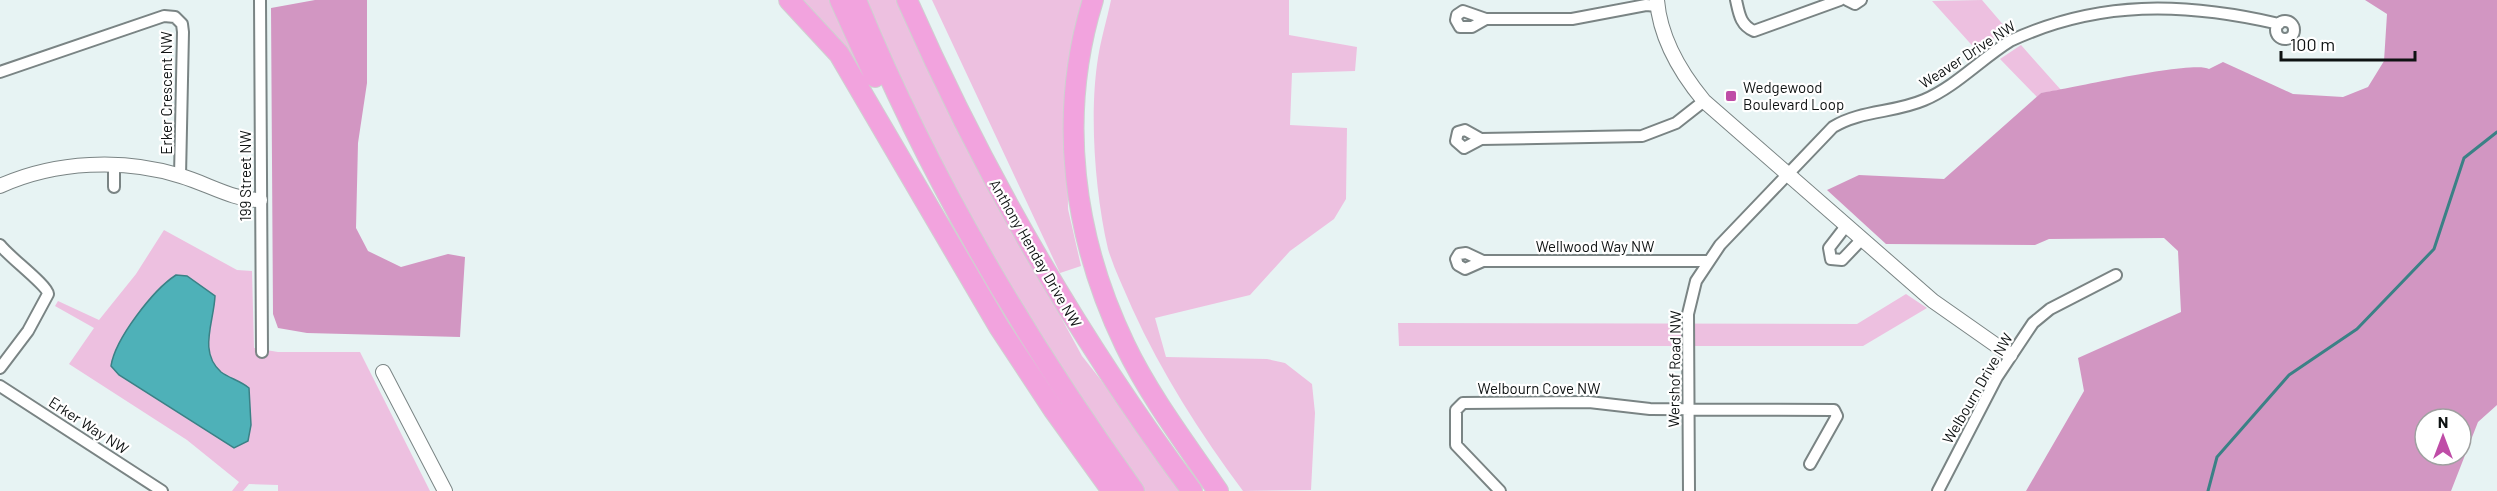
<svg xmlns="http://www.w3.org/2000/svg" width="2497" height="491" viewBox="0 0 2497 491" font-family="Barlow,sans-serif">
<rect width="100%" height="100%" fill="#e7f3f3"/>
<path fill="#edc0e0" d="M 800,0 L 835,0 L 861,72 L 859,71 Z
M 864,0 L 898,0 L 941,96 L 1082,356 L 1152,445 L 1179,491 L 1144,491 L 1008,289 L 937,157 Z
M 932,0 L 1089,0 L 1067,115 L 1068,209 L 1081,266 L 1060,273 Z
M 1111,0 L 1289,0 L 1289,35 L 1357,47 L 1355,71 L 1292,73 L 1290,125 L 1347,128 L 1346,199 L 1334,219 L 1290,251 L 1250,295 L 1155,318 L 1166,357 L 1267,359 L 1285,363 L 1312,384 L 1315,413 L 1311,490 L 1243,491 C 1200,433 1162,374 1132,308 C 1124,289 1114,269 1108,249 C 1095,193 1089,114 1098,58 C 1101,39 1107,19 1111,0 Z
M 1982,0 L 2006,28 L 1978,52 L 1932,1 Z
M 2021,45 L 2061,90 L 2041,93 L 2037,97 L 2000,59 Z
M 164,230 L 237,270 L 252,271 L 254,348 L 278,352 L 360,352 L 430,491 L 278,491 L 278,485 L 249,484 L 243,491 L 232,491 L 239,482 L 187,440 L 69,364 L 94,328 L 55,306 L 58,301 L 99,320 L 136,274 Z
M 1906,294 L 1927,308 L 1863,346 L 1399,346 L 1398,323 L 1857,324 Z"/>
<path fill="#d296c2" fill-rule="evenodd" d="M 315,0 L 367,0 L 367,83 L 358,143 L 356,228 L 368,251 L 401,267 L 448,254 L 465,257 L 460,337 L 307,333 L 278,328 L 273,314 L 271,8 Z
M 2365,0 L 2497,0 L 2497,405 L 2478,422 L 2451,491 L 2026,491 L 2084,391 L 2078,358 L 2181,312 L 2178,251 L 2164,238 L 2049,239 L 2035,245 L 1886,244 L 1827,190 L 1859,175 L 1944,179 L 2041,93 C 2068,89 2193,60 2209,69 L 2223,62 L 2293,94 L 2343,97 L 2368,87 L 2384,61 L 2387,14 ZM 2425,419 L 2461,419 L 2461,455 L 2425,455 Z"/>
<path fill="#4eb1b8" stroke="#3b8186" stroke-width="1.5" d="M 176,275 L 187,276 L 215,296 C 214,322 198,352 221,372 C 229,378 241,381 249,388 L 251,425 L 248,441 L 234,448 L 119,375 L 111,366 C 115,339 153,290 176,275 Z"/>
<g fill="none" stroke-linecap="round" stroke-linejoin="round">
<path stroke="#3b8186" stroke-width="3" d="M 2208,491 L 2217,457 L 2289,375 L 2357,329 L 2434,249 L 2464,158 L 2497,132"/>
<g stroke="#7a8484" stroke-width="14">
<path id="minor" d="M 260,0 L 262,352
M 1736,0 C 1739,13 1740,25 1754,31 L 1840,0
M 1847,0 L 1855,4 L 1861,0
M 1486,19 L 1472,27 L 1460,27 L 1456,20 L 1457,15 L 1463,11 L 1486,19 L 1572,19 L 1646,5 L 1657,6
M2276 30a9 9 0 1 1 18 0a9 9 0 1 1-18 0Z
M 0,72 L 164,16 L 175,17 L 182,24 L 183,32 L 180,176
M 1481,139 L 1464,148 L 1456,141 L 1458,132 L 1465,130 L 1481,139 L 1642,136 L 1676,123 L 1704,101
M 114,166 L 114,187
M 1846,226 L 1829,248 L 1831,259 L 1842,260 L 1862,239
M 0,245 C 9,257 47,285 48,294 L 28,331 L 0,368
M 1483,261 L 1465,269 L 1458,265 L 1456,259 L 1459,254 L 1466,253 L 1483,261 L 1707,261
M 0,386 L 162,491
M 1500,491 L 1456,445 L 1456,410 L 1463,403 L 1589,402 L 1650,409 L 1834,410 L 1837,416 L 1810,464
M 1689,491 L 1688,314 L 1696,281 L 1720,245 L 1833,127 C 1861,110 1894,113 1924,100 C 1955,87 1981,59 2010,41 C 2098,0 2184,2 2279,24
M 1938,491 L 1997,377 L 2033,323 L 2050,309 L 2116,275"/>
</g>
<g stroke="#7a8484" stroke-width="16">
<path id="tertiary" d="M 1657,0 C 1660,38 1680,72 1704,101 L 1933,301 L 2010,355
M 0,186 C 55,161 124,158 181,176 C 208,184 233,200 260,200
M 383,372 L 445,491"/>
</g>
<g stroke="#cfd0d0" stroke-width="22">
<path id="motorway" d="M 789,0 L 839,54 L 999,327 L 1053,409 L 1112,491
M 840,0 L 875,77
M 856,0 C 927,174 1024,338 1134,491
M 907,0 C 984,175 1078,338 1192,491
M 1093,0 C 1057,116 1073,237 1125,345 C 1150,397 1186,444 1218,491"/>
</g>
<use href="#minor" stroke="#fff" stroke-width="10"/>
<use href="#tertiary" stroke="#fff" stroke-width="14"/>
<use href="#motorway" stroke="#f2a3de" stroke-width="20"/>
</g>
<rect fill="#bf4da7" stroke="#fff" stroke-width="2" x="1725" y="90" width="12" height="12" rx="3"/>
<g text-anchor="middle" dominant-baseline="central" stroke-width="4.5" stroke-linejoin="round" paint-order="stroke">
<g font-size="15" fill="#0e1212" stroke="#fff">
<text transform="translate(1967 54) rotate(-33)">Weaver Drive NW</text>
<text transform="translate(166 93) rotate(-90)">Erker Crescent NW</text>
<text transform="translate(245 176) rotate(-90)">199 Street NW</text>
<text x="1595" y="246">Wellwood Way NW</text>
<text transform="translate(1036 253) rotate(60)">Anthony Henday Drive NW</text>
<text transform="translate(1674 369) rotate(-89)">Wershof Road NW</text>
<text x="1539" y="388">Welbourn Cove NW</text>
<text transform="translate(1977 388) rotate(-60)">Welbourn Drive NW</text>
<text transform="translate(89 425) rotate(33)">Erker Way NW</text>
</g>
<g font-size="15" fill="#0e1212" stroke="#fff" text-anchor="start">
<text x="1743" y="87">Wedgewood<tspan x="1743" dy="17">Boulevard Loop</tspan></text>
</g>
</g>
<g transform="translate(2443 437)"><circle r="28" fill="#ffffff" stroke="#9fa0a0" stroke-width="1.5"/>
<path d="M0-4.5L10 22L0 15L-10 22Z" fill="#bf4da7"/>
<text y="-9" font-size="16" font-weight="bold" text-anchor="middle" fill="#0e1212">N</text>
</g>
<path d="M2281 51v9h134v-9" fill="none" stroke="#0e1212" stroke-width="3"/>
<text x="2290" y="51" font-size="18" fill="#0e1212" stroke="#ffffff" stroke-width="4.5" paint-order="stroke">100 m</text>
</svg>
